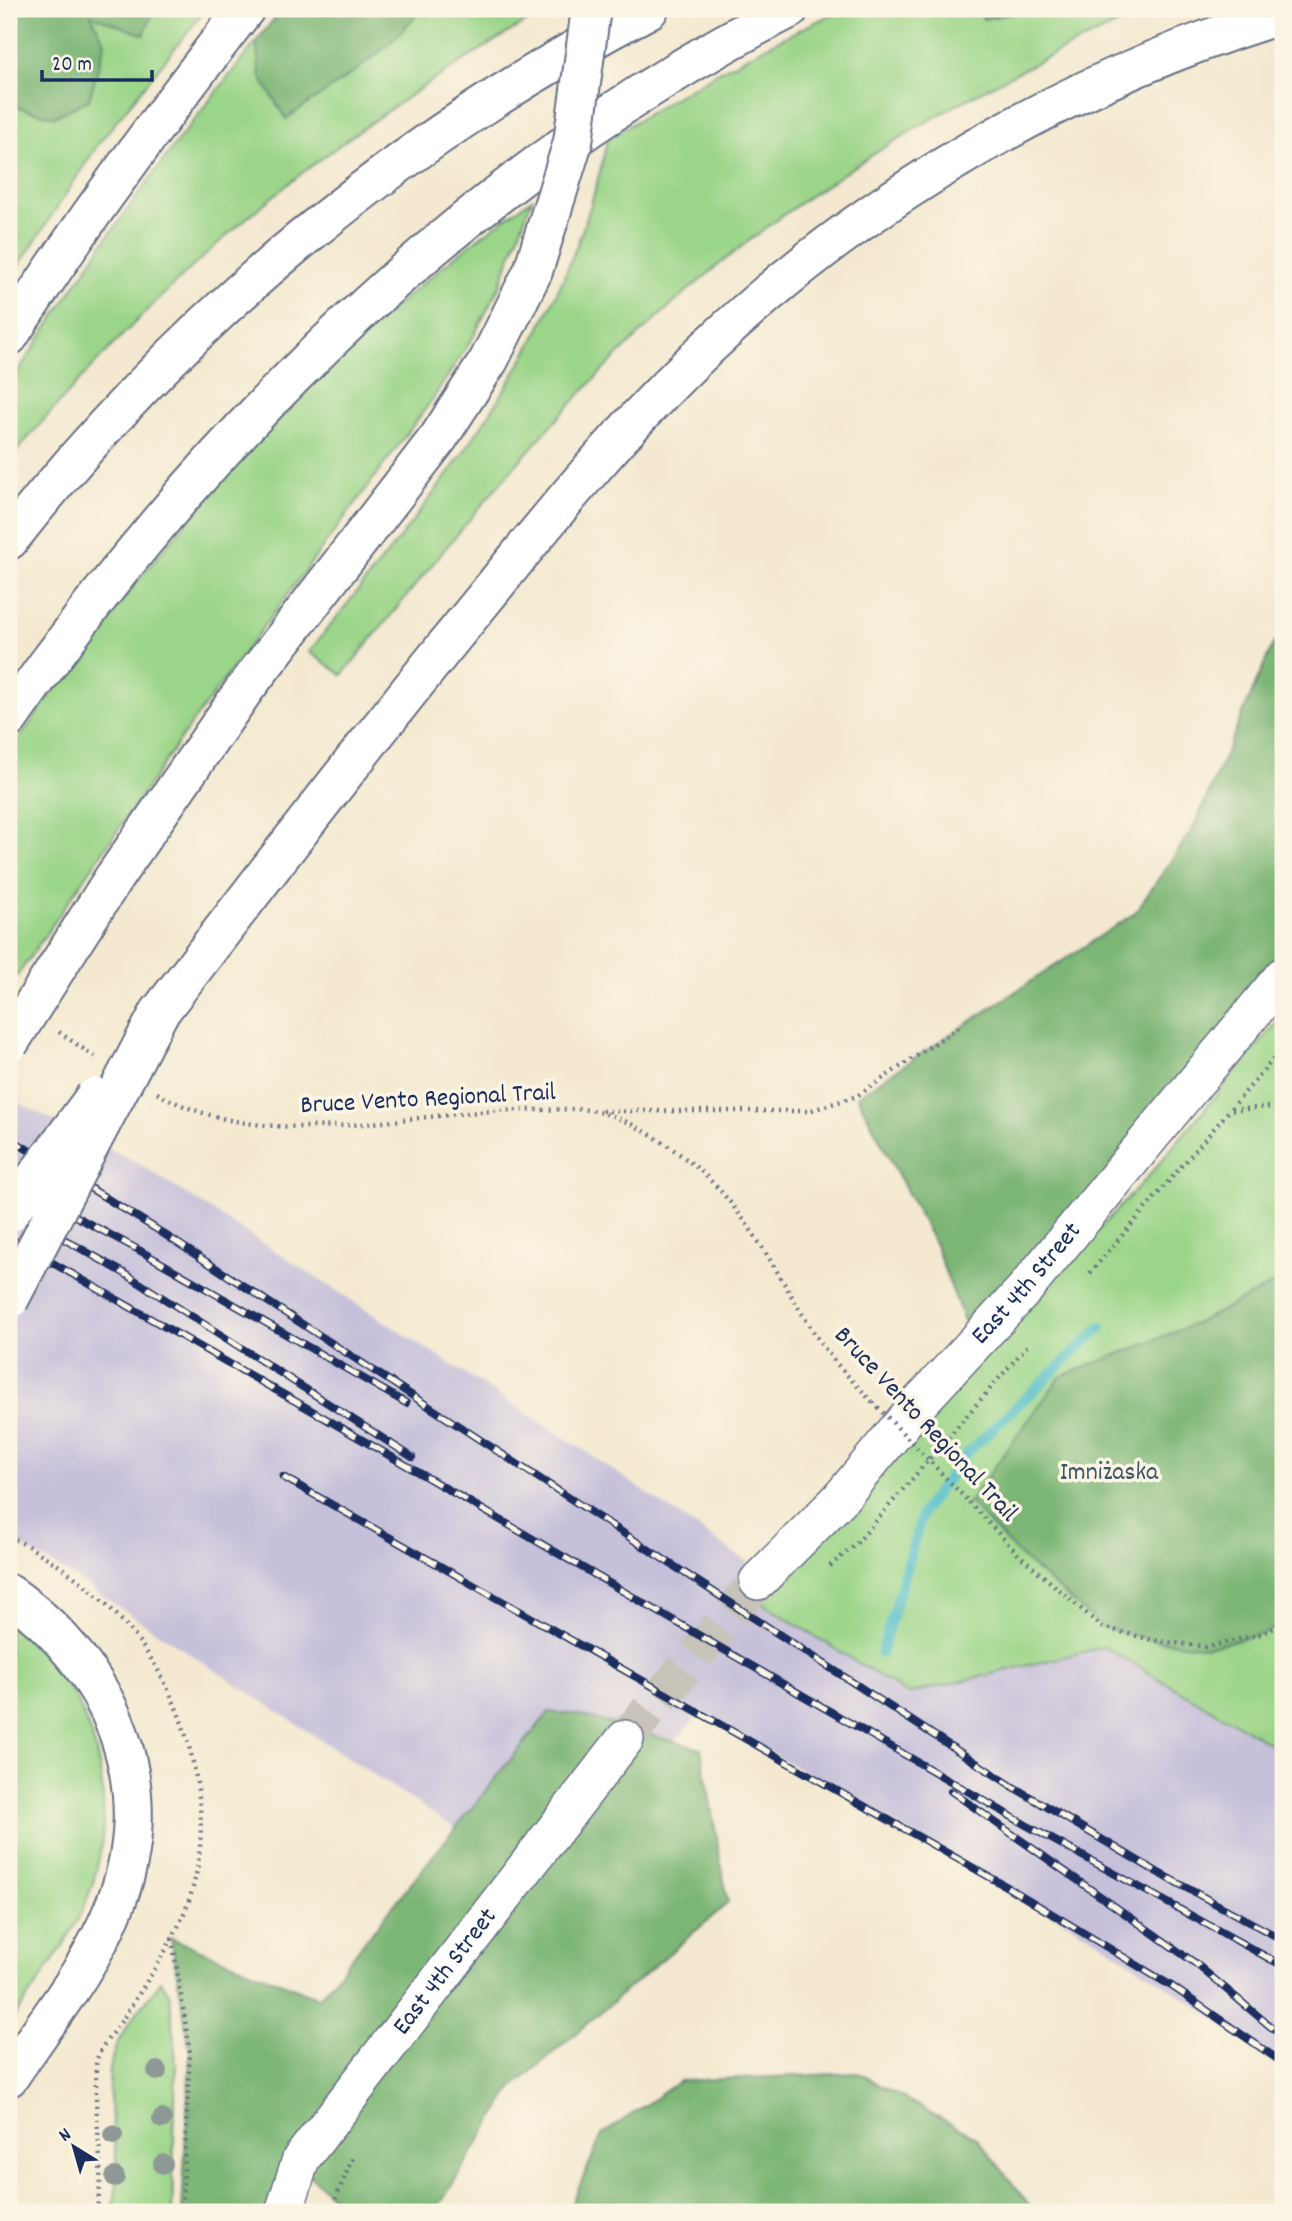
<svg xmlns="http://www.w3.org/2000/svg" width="1292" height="2221" viewBox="0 0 1292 2221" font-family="Dekko,sans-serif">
<rect width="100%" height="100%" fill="#fcf5e5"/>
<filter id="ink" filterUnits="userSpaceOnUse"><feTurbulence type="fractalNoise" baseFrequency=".0143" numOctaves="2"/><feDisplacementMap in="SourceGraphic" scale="14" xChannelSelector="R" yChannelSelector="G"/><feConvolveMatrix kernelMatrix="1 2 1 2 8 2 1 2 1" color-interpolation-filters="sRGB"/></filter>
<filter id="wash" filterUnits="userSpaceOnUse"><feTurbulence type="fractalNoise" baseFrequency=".00686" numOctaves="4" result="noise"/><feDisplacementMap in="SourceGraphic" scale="28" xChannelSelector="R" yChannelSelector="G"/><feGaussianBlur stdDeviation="1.57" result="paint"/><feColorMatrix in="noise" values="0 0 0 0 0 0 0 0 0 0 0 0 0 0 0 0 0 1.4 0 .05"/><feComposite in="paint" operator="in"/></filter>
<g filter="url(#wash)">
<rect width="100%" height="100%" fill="#f4e9d0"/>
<path fill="#c6c0da" d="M 9,1098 L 138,1163 L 573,1443 L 796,1595 L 908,1693 L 1104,1647 L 1283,1751 L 1283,2064 L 1099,1941 L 700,1712 L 552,1892 L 72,1576 L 9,1539 Z"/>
<path fill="#9bd589" stroke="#5b8274" stroke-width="2" d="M 9,9 L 206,9 L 99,143 L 9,281 Z
M 282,9 L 548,9 C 461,60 377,115 297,177 C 191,260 96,358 9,460 L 9,385 L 104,242 L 177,142 Z
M 843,9 L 1152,9 C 957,93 768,206 617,356 C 518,455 431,567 342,675 L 309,652 C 433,496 568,342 607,140 C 682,90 761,47 843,9 Z
M 532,199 L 500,285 L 472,339 L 432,400 L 186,731 L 17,976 L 9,970 C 9,920 9,871 9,822 C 9,802 5,778 9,758 C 12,744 65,675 77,659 C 208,486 354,323 532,199 Z
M 1283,1015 L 1283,1751 L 1104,1647 L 908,1694 L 752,1597 L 1146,1179 Z
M 9,1624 C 22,1636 37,1647 49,1660 C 105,1724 117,1819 88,1897 C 70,1943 36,1984 9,2025 Z
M 161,1981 L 170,1995 L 176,2063 L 172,2212 L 110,2212 C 128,2178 103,2102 111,2063 C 117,2032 143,2006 161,1981 Z"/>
<path fill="#7cb675" stroke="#4c726a" stroke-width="2" d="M 9,9 L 154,9 L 144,35 L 91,15 L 105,43 L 89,100 L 54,117 L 9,105 Z
M 282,9 L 420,9 C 388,55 332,86 286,119 L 260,76 L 256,42 Z
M 981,9 L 1035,9 L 983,19 Z
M 1283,636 L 1283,976 L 973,1344 L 935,1245 L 857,1096 L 1135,913 L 1194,827 L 1273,644 Z
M 1283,1279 L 1283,1623 L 1265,1633 L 1207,1647 L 1152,1640 L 1102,1627 L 1018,1554 L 969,1502 L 1060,1377 L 1197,1323 Z
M 549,1712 L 580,1715 L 701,1749 L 728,1903 L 513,2087 L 435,2212 L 364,2212 L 335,2200 L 287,2152 L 268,2212 L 182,2212 L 190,2052 L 171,1938 L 319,1998 Z
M 858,2073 L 977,2138 L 1035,2212 L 568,2212 L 602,2135 L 680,2081 Z"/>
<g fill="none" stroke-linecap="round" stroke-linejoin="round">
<path stroke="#4fbec6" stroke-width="10" d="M 881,1654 L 923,1511 L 967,1453 L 1101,1327"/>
</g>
</g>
<g filter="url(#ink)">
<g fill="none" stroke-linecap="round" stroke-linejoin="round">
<path stroke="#c9c4b9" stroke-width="37" stroke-dasharray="37 18" stroke-linecap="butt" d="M 625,1739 L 758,1581"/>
<g stroke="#677086" stroke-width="40">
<g id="minor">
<path id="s1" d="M 758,1581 L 839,1500 L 920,1402 L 1024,1290 L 1283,976"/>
<path id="s2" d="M 284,2212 L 301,2159 L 625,1739"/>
</g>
</g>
<g stroke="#677086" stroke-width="42">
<path id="motorway" d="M 9,336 C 82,222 162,115 245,9
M 9,540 C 183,318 399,139 649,9
M 9,718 C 212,428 471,171 789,9
M 113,879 L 244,690 L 439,437 L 489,360 L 533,271
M 159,1013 C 266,874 372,735 483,600 C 554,512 625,425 708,347 C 869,194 1071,79 1283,14
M 9,1594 C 112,1666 164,1789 113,1910 C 89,1970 44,2024 9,2077"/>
</g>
<path stroke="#677086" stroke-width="4.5" stroke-dasharray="2 5" stroke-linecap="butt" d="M 59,1032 L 95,1057
M 157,1093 C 275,1159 409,1108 536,1110 C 555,1110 580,1107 599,1112 C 631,1120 665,1142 691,1163 C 750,1210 781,1285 823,1346 C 837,1366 856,1384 872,1402
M 1232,1110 L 1283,1106
M 602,1111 L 809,1111 L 857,1096 L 959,1027
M 1090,1273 L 1283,1048
M 969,1502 L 1018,1554 L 1102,1627 L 1152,1640 L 1207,1647 L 1265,1633 L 1283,1623
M 9,1536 C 109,1588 173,1660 195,1772 C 204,1817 203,1861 188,1903 C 173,1944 146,1982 123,2019 C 115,2030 101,2046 97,2059 C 95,2067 96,2078 96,2086 C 95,2128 106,2170 96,2212
M 830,1566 L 856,1544 L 1027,1346
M 172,1939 L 190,2052 L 182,2212
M 330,2212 L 354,2155"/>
<use href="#minor" stroke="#fff" stroke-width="37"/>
<use href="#motorway" stroke="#fff" stroke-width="38"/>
<g stroke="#1b2f5e" stroke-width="8">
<path id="rail" d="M 9,1138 L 153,1227 L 1015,1788 L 1157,1872 L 1283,1940
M 9,1181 L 137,1249 L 406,1403
M 9,1208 L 124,1273 L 412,1457
M 9,1238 L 316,1413 L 1026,1825 L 1283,1966
M 283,1477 L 1009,1888 L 1173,1987 L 1283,2063
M 951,1791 L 1195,1963 L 1283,2037"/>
</g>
<use href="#rail" stroke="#fcf5e5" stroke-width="5" stroke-dasharray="16" stroke-linecap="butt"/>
<g stroke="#677086" stroke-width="42" stroke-linecap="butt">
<path id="motorway-bridge" d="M 533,271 L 573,142 L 591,9
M 9,1043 L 113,879
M 9,1213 L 95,1097
M 9,1300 L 159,1013"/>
</g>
<path stroke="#677086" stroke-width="4.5" stroke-dasharray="2 5" stroke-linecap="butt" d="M 873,1402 L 969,1502"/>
<use href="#motorway-bridge" stroke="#fff" stroke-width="38"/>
</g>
<g fill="#8e9997">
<circle cx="157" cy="2071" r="10"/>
<circle cx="162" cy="2119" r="10"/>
<circle cx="113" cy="2135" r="10"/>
<circle cx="163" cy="2164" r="10"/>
<circle cx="115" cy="2177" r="10"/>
</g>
</g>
<g text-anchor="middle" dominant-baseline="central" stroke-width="7" stroke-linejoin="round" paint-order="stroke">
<g font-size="26" fill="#1b2f5e" stroke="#fcf5e5">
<text transform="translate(428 1100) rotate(-3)">Bruce Vento Regional Trail</text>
<text stroke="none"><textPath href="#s1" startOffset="401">East 4th Street</textPath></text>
<text transform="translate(925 1425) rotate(47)">Bruce Vento Regional Trail</text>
<text stroke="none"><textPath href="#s2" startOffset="292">East 4th Street</textPath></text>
</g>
<g font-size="26" fill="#3b5869" stroke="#fcf5e5">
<text x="1109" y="1473">Imniżaska</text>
</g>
</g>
<rect width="1292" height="2221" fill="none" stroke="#fcf5e5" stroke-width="35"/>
<g transform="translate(74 2147) rotate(323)" stroke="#fcf5e5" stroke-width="5" paint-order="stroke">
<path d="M0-5L12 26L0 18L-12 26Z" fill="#1b2f5e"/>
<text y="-10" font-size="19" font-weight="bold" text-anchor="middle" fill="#1b2f5e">N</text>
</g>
<path d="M42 70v10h110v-10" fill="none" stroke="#1b2f5e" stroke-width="3.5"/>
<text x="52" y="70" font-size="21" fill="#1b2f5e" stroke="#fcf5e5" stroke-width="5" paint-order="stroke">20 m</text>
</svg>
